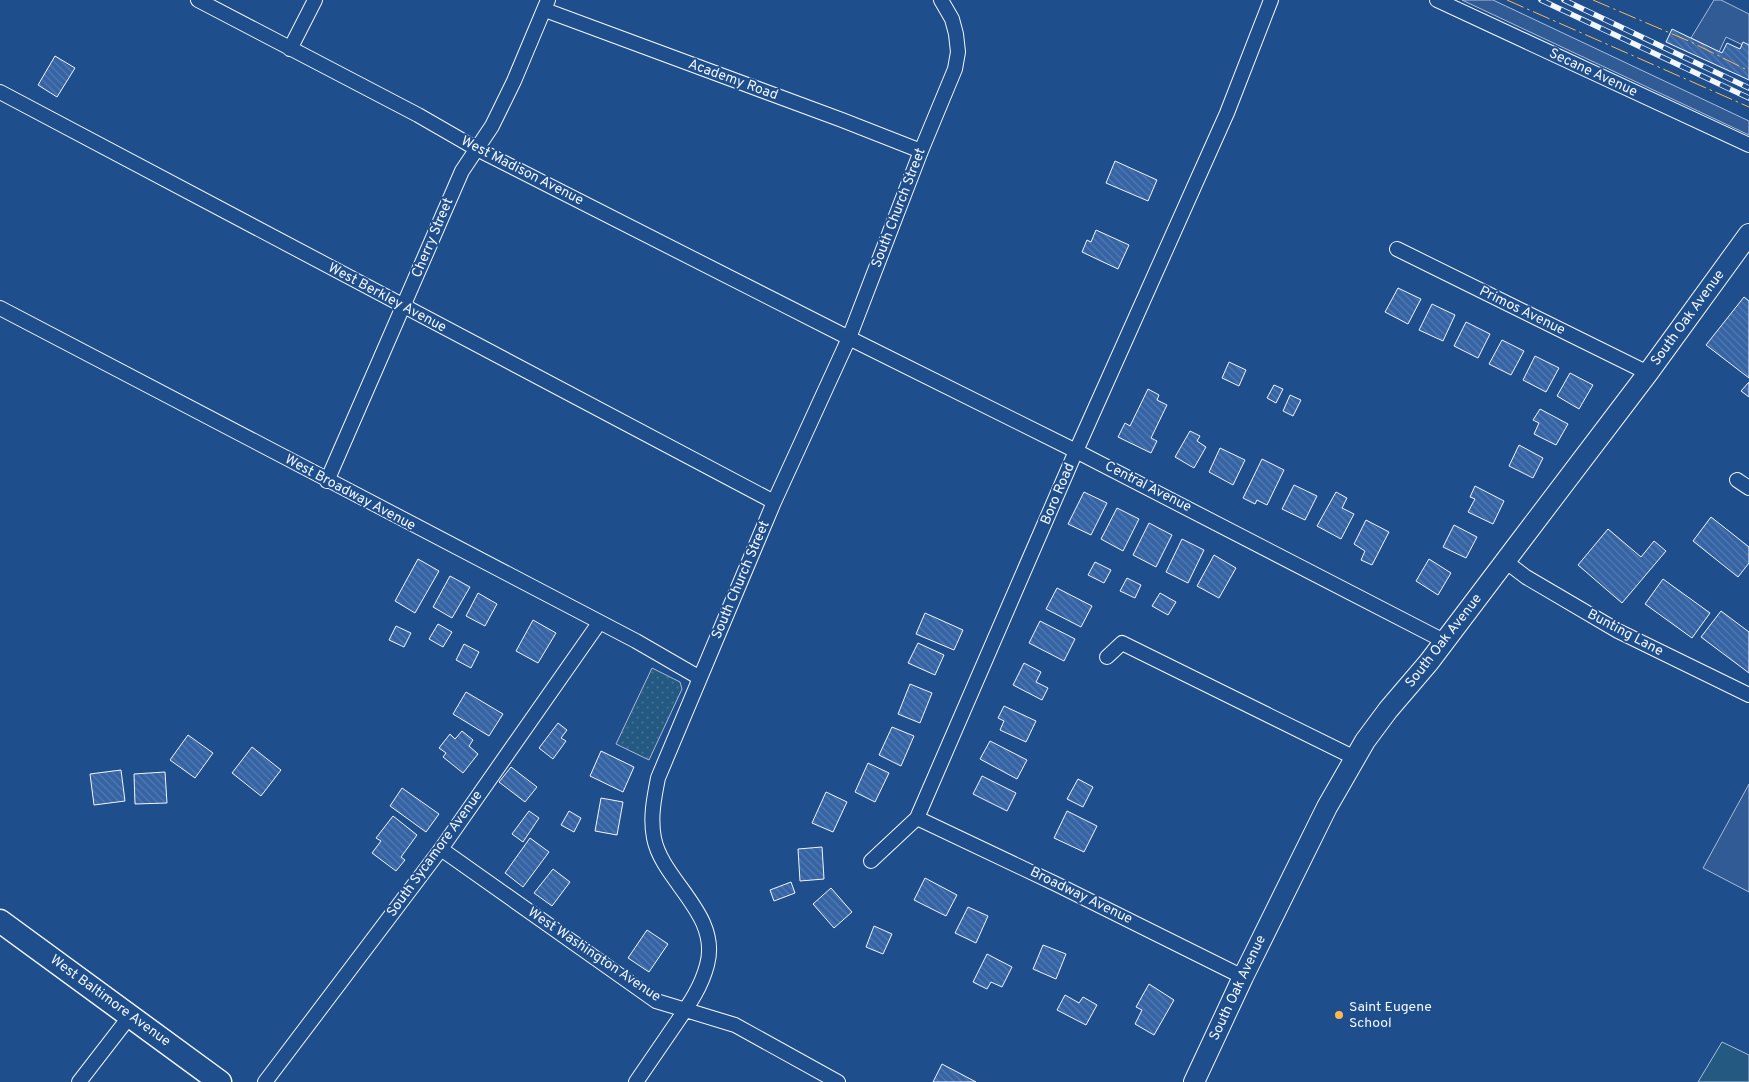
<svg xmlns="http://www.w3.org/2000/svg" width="1749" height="1082" viewBox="0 0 1749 1082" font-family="Overpass,sans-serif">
<defs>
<pattern id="grass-dots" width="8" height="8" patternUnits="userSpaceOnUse" patternTransform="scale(1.25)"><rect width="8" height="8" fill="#245a82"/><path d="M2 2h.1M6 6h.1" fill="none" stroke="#447295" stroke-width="1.8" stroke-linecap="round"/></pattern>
<pattern id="building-back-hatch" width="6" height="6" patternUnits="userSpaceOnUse" patternTransform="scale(1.25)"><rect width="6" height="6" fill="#3563a3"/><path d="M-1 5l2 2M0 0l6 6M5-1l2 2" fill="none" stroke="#537ab1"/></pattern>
</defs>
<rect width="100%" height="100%" fill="#1f4e8c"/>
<path fill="url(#grass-dots)" stroke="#a8bbd7" d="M 652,668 L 680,682 L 682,689 L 649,760 L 616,744 Z"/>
<path fill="#245a82" stroke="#a8bbd7" d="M 1722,1042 L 1749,1055 L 1749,1082 L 1698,1082 Z"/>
<path fill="#305b95" stroke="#a8bbd7" d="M 1462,0 L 1493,0 L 1749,121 L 1749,135 Z
M 1714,0 L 1721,0 L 1749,14 L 1749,48 L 1726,37 L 1719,52 L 1691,38 Z
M 1749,784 L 1749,892 L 1703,868 Z"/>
<path fill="url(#building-back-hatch)" stroke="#f2f6ff" d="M 1672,29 L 1722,53 L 1727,43 L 1740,49 L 1743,42 L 1749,45 L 1749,80 L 1666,42 Z
M 55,56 L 75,68 L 57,97 L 38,85 Z
M 1115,161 L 1157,180 L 1148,201 L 1106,183 Z
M 1096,230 L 1129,245 L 1118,269 L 1082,252 L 1087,240 L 1091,242 Z
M 1398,288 L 1421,299 L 1408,324 L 1385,312 Z
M 1744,297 L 1749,301 L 1749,378 L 1706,345 Z
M 1432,304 L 1455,315 L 1443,341 L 1419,330 Z
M 1466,322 L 1490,334 L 1478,358 L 1454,346 Z
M 1502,340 L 1524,351 L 1511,375 L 1489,364 Z
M 1535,356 L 1559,368 L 1546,392 L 1523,380 Z
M 1229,362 L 1246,370 L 1239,386 L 1222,378 Z
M 1570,373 L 1593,385 L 1579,409 L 1557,396 Z
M 1749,382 L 1749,397 L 1741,391 Z
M 1274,385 L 1283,389 L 1276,403 L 1267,398 Z
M 1148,389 L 1159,395 L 1157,400 L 1167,405 L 1151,438 L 1157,441 L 1151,453 L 1118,437 L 1125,423 L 1130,426 Z
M 1290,395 L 1301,400 L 1293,416 L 1283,411 Z
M 1540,409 L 1568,424 L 1556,445 L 1534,434 L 1539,423 L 1533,420 Z
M 1190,431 L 1200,436 L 1197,441 L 1206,447 L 1194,468 L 1175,457 Z
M 1519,445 L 1543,458 L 1533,478 L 1509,466 Z
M 1220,448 L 1245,460 L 1233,485 L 1209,472 Z
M 1262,459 L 1284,470 L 1267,505 L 1257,500 L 1255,504 L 1243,498 Z
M 1294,485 L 1317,496 L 1305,520 L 1282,509 Z
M 1475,486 L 1504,501 L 1493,524 L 1468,512 L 1475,499 L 1470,497 Z
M 1084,492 L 1107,503 L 1091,535 L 1068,524 Z
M 1336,492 L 1347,498 L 1342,508 L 1354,514 L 1341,539 L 1317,526 Z
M 1117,508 L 1139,519 L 1123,551 L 1101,539 Z
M 1711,517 L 1749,547 L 1749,563 L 1738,577 L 1693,541 Z
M 1366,520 L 1389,532 L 1372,565 L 1361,560 L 1365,551 L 1354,544 Z
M 1149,523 L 1172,535 L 1156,567 L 1133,555 Z
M 1454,525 L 1477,537 L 1466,558 L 1443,547 Z
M 1608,529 L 1641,557 L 1654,541 L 1666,551 L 1622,603 L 1578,565 Z
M 1182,539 L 1204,550 L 1188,583 L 1166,572 Z
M 1214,555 L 1236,568 L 1219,598 L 1197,586 Z
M 418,559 L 439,571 L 415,613 L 395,601 Z
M 1429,559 L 1451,573 L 1438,595 L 1416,581 Z
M 1095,562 L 1111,570 L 1104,583 L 1088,575 Z
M 450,576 L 470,587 L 452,618 L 433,607 Z
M 1127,578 L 1141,585 L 1135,598 L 1120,591 Z
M 1663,579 L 1710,613 L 1692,638 L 1645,604 Z
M 1057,588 L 1092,606 L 1081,627 L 1046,609 Z
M 478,593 L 497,604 L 485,626 L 466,616 Z
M 1160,593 L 1176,602 L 1168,615 L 1152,606 Z
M 1721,611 L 1749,632 L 1749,673 L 1701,637 Z
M 925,613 L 963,630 L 954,650 L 916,634 Z
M 533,620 L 556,633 L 538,663 L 516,651 Z
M 1040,621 L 1075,639 L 1064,661 L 1029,643 Z
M 438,624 L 452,632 L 443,647 L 429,639 Z
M 396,626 L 411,633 L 404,647 L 389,640 Z
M 918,643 L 944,655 L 935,675 L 908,663 Z
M 464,644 L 479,652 L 471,668 L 456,660 Z
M 1024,663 L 1041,672 L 1036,682 L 1048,688 L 1042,700 L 1013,685 Z
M 910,684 L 932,693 L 920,723 L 898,714 Z
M 466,692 L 503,714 L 489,736 L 453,714 Z
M 1004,706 L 1036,721 L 1026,742 L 1000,730 L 1004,721 L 998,718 Z
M 558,723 L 567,730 L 561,738 L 566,741 L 553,759 L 539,748 Z
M 892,727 L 914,736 L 901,766 L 879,755 Z
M 462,731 L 473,740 L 469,746 L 478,754 L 463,773 L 443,757 L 446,753 L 439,748 L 450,734 L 455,739 Z
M 188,735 L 213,753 L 195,778 L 170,760 Z
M 990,741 L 1027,760 L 1017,779 L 980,759 Z
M 252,747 L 281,770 L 261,796 L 232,773 Z
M 601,751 L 634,767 L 623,792 L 590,776 Z
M 868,763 L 889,773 L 875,802 L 855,792 Z
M 511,767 L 537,787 L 525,802 L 499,782 Z
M 121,770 L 125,801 L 94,805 L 90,774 Z
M 165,772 L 167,803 L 135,804 L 134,774 Z
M 982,776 L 1016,793 L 1007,811 L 973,794 Z
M 1078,779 L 1093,787 L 1083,807 L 1067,799 Z
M 402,788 L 439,814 L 426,832 L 390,806 Z
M 826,792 L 847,802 L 833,832 L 812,823 Z
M 601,798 L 623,802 L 617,835 L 595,831 Z
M 529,811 L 539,818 L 523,842 L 512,834 Z
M 569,811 L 581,818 L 574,832 L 561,825 Z
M 1067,811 L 1097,826 L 1084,852 L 1054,838 Z
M 393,816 L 417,835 L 401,857 L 405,860 L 396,871 L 372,853 L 381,841 L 376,838 Z
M 530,838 L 549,852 L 523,887 L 505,873 Z
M 822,847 L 824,879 L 800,881 L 798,849 Z
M 553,869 L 570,882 L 552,906 L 534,893 Z
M 925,878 L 957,895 L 946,916 L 914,900 Z
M 791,882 L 795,893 L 774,901 L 770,890 Z
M 831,888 L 852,912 L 834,928 L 813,904 Z
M 968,907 L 988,916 L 976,943 L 955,933 Z
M 874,926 L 892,934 L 883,954 L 866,947 Z
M 647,930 L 668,944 L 649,972 L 628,958 Z
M 1043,945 L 1066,954 L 1056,979 L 1033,969 Z
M 987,954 L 1012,967 L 1002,987 L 991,982 L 987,989 L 973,982 Z
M 1149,984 L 1174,1000 L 1154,1035 L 1135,1024 L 1142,1010 L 1136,1007 Z
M 1065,995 L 1079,1003 L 1083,997 L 1097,1005 L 1086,1025 L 1057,1010 Z
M 942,1064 L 976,1082 L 933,1082 Z"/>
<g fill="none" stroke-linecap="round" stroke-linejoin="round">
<g stroke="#f2f6ff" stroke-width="16">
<path id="street" d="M 198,0 L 418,115 L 477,149 L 849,338 L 1076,451 L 1444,641
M 1437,0 L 1749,145
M 545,10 L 842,120 L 921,151
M 290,49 L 315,0
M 0,92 L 774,502
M 1397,249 L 1648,373
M 0,308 L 636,641 L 700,678
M 1737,480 L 1749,488
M 327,481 L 462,171 L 492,126 L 514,81 L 548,0
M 1505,561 L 1526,577 L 1618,631 L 1749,695
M 1107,657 L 1122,643 L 1355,758
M 917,818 L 1056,884 L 1243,977
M 441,849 L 656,1001 L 735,1025 L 838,1082
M 871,861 L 917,818 L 1076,451 L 1227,113 L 1271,0
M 79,1082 L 130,1016
M 265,1082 L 441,849 L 599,623
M 636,1082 C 649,1063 662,1044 675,1025 C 688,1006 701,988 707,965 C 721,914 662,881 654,838 C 650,818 654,798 658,778 L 774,502 L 849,338 L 921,151 L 955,69 L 958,52 L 956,34 L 952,19 L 941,0"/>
</g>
<g stroke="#f2f6ff" stroke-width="22">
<path id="secondary" d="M 1194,1082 L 1243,977 L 1327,807 L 1365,741 L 1388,710 L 1429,662 L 1519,543 L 1648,373 L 1749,234"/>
</g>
<g stroke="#f2f6ff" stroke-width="25">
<path id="primary" d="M 0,921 L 220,1082"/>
</g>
<use href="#street" stroke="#1f4e8c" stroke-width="14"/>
<use href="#secondary" stroke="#1f4e8c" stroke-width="20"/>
<use href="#primary" stroke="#1f4e8c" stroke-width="22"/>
<g stroke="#f2f6ff" stroke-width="5.5">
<path id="rail" d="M 1541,0 L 1749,98
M 1564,0 L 1749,88"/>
</g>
<use href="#rail" stroke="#1f4e8c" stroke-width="4" stroke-dasharray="11" stroke-linecap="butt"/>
<path stroke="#ffb74d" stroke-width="1" stroke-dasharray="18 4 2.5 4" stroke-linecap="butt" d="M 1507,0 L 1749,107
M 1593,0 L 1691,42 L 1749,71"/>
</g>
<circle fill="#ffb74d" stroke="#1f4e8c" stroke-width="2" cx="1339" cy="1015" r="5"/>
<g text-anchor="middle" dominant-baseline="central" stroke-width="4" stroke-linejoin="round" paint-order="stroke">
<g font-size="14" fill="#f2f6ff" stroke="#1f4e8c">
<text transform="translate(1593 73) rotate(25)">Secane Avenue</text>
<text transform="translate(733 80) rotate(20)">Academy Road</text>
<text transform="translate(522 171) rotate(27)">West Madison Avenue</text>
<text transform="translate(899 208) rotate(-69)">South Church Street</text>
<text transform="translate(433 238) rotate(-67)">Cherry Street</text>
<text transform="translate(387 298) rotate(28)">West Berkley Avenue</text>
<text transform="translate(1522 311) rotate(26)">Primos Avenue</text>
<text transform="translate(1688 318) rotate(-54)">South Oak Avenue</text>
<text transform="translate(1148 487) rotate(27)">Central Avenue</text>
<text transform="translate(350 493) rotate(28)">West Broadway Avenue</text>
<text transform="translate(1058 494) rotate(-67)">Boro Road</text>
<text transform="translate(741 580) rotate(-67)">South Church Street</text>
<text transform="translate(1625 633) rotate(28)">Bunting Lane</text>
<text transform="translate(1444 641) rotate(-52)">South Oak Avenue</text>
<text transform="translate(435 854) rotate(-54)">South Sycamore Avenue</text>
<text transform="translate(1081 896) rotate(26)">Broadway Avenue</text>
<text transform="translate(594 955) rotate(34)">West Washington Avenue</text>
<text transform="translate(1238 988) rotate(-65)">South Oak Avenue</text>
<text transform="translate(110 1001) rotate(36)">West Baltimore Avenue</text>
</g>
<g font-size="14" fill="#f2f6ff" stroke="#1f4e8c" text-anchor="start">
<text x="1349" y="1007">Saint Eugene<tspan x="1349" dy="16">School</tspan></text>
</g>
</g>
</svg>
